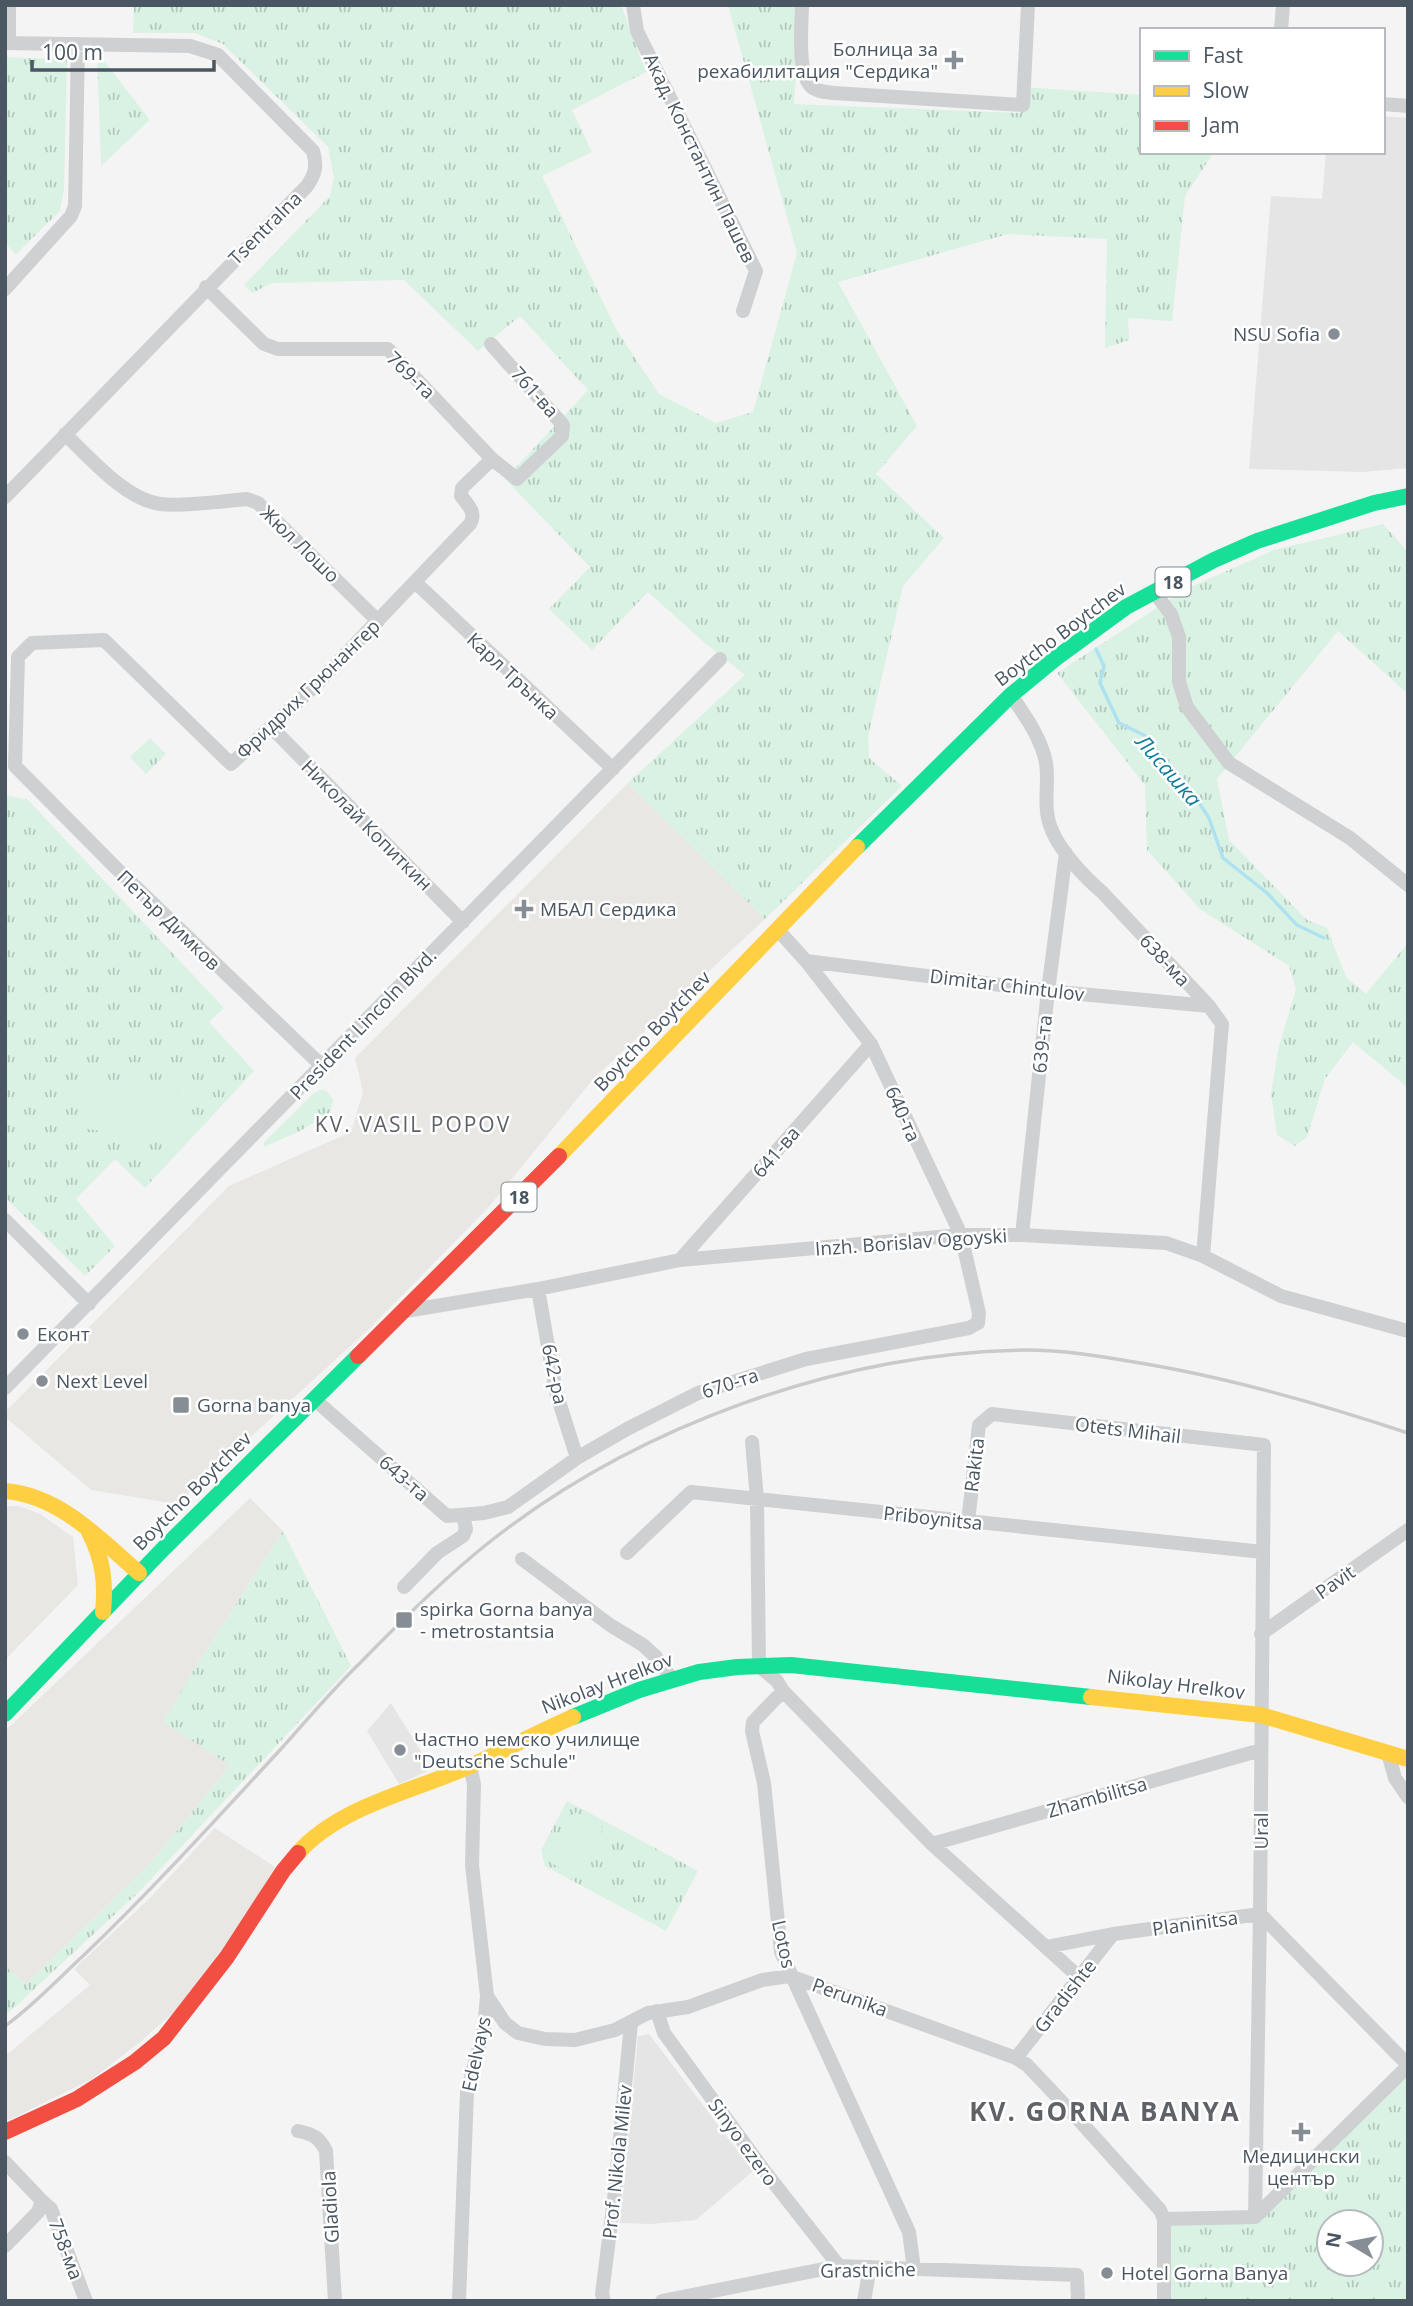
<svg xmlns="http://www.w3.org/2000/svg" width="1413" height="2306" viewBox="0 0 1413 2306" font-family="'Open Sans',sans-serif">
<defs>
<pattern id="grass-tufts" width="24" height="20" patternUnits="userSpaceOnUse" patternTransform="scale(1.75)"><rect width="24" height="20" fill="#d9f2e3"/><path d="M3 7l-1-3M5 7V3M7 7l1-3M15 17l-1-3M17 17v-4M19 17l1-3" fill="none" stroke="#b2c7bb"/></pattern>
</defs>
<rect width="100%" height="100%" fill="#f4f4f4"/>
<path fill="#e8e7e3" d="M 628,783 L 765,919 L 595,1077 L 487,1209 L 368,1330 L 177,1504 L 91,1490 L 5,1417 L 5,1412 L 229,1186 L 351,1132 L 363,1092 L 355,1058 Z
M 250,1498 L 283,1531 L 193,1671 L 230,1765 L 150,1864 L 26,1984 L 5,1966 L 5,1731 Z
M 5,1506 L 19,1506 L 40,1514 L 73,1537 L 78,1585 L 5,1660 Z
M 215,1828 L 275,1867 L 236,1932 L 183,2004 L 139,2043 L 92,2079 L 5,2122 L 5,2056 L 90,1985 L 74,1969 L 149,1899 Z"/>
<path fill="#e6e5e6" d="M 1383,116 L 1408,118 L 1408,468 L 1363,472 L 1249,469 L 1271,196 L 1322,199 L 1326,152 L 1383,152 Z
M 391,1703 L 432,1769 L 399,1784 L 367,1731 Z
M 649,2034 L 753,2171 L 696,2220 L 651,2224 L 620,2223 L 638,2036 Z"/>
<path fill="url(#grass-tufts)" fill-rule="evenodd" d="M 134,5 L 621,5 L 646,72 L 572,110 L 592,152 L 542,176 L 616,329 L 659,394 L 716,423 L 753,412 L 797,253 L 728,5 L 800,5 L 794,104 L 1020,113 L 1022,87 L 1142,95 L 1142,152 L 1214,152 L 1185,196 L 1172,321 L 1128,318 L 1129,340 L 1105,348 L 1107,239 L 1008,234 L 838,282 L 917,426 L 876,474 L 944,538 L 903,586 L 868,736 L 869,758 L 902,786 L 765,919 L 628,783 L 745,675 L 706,644 L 648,592 L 592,650 L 549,609 L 590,567 L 505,479 L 588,390 L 520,316 L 478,351 L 404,280 L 272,283 L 252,293 L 244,285 L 330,196 L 334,177 L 328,147 L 223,44 L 195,33 L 133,33 Z
M 97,52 L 150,120 L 101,166 Z
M 5,57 L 67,60 L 64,189 L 60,211 L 16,254 L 5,243 Z
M 1383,524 L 1408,552 L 1408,694 L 1338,631 L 1217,779 L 1229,840 L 1307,920 L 1327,928 L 1346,977 L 1366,994 L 1408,943 L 1408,1088 L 1353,1042 L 1325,1079 L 1307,1137 L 1295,1146 L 1277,1135 L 1271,1094 L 1278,1050 L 1296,989 L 1289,966 L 1200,909 L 1147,850 L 1145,785 L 1057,673 L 1186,589 L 1274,550 Z
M 150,738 L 166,754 L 146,774 L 130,757 Z
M 5,795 L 28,800 L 224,1008 L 209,1022 L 254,1071 L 145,1188 L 115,1159 L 76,1199 L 115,1246 L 85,1276 L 5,1197 Z
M 322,1089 L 328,1092 L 333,1100 L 330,1113 L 300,1131 L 264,1147 L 264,1142 L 313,1094 Z
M 283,1531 L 351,1666 L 138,1893 L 5,2016 L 5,1966 L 26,1984 L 150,1864 L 230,1765 L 163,1722 L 193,1671 Z
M 567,1801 L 698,1871 L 666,1931 L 545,1866 L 541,1850 Z
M 1408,2066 L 1408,2301 L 1164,2301 L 1164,2219 L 1255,2217 ZM 1329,2222 L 1371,2222 L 1371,2264 L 1329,2264 Z"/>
<path fill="#d9f2e3" d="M 86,1078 L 189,1092 L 182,1142 L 80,1128 Z
M 576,1812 L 603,1828 L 575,1876 L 548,1861 Z"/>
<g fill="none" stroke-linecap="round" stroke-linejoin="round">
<path stroke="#aee2f0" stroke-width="3.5" d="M 1096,649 L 1104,666 L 1100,683 L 1119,723 L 1144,735 L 1188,786 L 1209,818 L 1223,858 L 1267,893 L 1297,925 L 1324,938"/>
<path stroke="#ced0d2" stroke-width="14" d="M 633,5 L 637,31 L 756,271 L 743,311
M 802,5 C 802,23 796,77 813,88 C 819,92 827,92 834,93 L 1023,105 L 1028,5
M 1281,30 L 1283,5
M 5,43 L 190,46 L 218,55 L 313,151 C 317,165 316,173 307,186 L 5,497
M 9,43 L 9,5
M 1383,104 L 1408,106
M 206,287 L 264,344 L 278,349 L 388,349 L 492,459 L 517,479 L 562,436 L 563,425 L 491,344
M 5,289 L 71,216 L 75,206 L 78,44
M 65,434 C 90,458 125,499 160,504 C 181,507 223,501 247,499 L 258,503 L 378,621
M 415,582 L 613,769
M 1154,592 L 1171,614 L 1179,637 L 1179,682 L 1187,707 L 1229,763 L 1350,838 L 1408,885
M 1011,695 C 1025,716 1041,737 1046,763 C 1049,781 1044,800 1048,818 C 1053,844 1082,875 1102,892 L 1209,1006 L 1222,1024 L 1203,1256
M 272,728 L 463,922
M 806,961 L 1048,991 L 1209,1006
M 322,1066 L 115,867 L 15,766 L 18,657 L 32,643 L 104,640 L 231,764 L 318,683 L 470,524 C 477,513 468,505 461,496 L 462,488 L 492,459
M 5,1220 L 89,1304
M 1022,1235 L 1048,991 L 1066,853
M 680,1260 L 871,1044
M 538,1289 L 556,1392 L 577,1458
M 406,1311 L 538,1289 L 680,1260 L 961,1235 L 1022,1235 L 1166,1243 L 1203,1256 L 1281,1296 L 1408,1331
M 5,1388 L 720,659
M 314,1399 L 447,1516 L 484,1513 L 508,1507 L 577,1458 L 627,1429 L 698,1393 L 806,1359 L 969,1328 L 978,1323 L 979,1313 L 961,1235 L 871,1044 L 806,961 L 778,930
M 752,1442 L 757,1499 L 759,1666 L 777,1681 L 783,1691 L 932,1844 L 1080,1978
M 968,1522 L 979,1425 L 992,1414 L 1264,1445 L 1260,1914 L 1255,2217
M 627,1553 L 691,1492 L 1263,1552
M 522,1559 L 610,1625 L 643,1645 L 656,1657 L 672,1679
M 404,1587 L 437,1553 L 463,1536 L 466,1529 L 463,1515
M 1261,1634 L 1408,1530
M 783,1691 L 753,1722 L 752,1731 L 764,1783 L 781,1952 L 909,2232 L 914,2269
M 1388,1753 L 1395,1778 L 1408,1797
M 932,1844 L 1261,1750
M 1260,1914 L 1408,2065
M 1046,1947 L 1113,1934 L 1260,1914
M 487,1996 L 505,2023 L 518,2033 L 545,2039 L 575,2040 L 615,2030 L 648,2013 L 688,2007 L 762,1980 L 790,1976 L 1016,2058 L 1027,2065 L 1078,2119 L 1160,2210 L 1164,2219 L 1164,2301
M 657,2011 L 664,2033 L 763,2169 L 839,2266
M 1016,2058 L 1113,1934
M 298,2131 C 313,2134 319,2137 326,2151 L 335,2301
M 5,2162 L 42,2201 L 38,2212 L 5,2246
M 42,2201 L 51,2209 L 86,2301
M 1255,2217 L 1408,2066
M 1164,2219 L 1255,2217
M 459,2301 L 467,2092 L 484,2029 L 487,1996 L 472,1865 L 474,1784 L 470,1766
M 604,2301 L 602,2294 L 615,2191 L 631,2023
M 662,2301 L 839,2266 L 1077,2275 L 1078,2301
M 864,2301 L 870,2267"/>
<path stroke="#16e098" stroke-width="16" d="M 857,847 L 1011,695 L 1056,658 L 1126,607 L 1214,560 L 1257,541 L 1374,503 L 1408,496
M 5,1714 L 163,1549 L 358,1356
M 573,1717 L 639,1690 L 699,1672 L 737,1667 L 791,1665 L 1091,1697"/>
<path stroke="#ffcf43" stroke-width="16" d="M 559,1156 L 857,847
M 5,1491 C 59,1495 100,1539 139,1573
M 89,1532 C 103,1559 106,1582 103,1612
M 1091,1697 L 1261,1715 L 1408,1759
M 298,1853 C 339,1806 415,1791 470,1766 C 505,1750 538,1732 573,1717"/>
<path stroke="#f24e42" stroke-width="16" d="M 358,1356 L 559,1156
M 5,2132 L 77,2099 L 135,2062 L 164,2038 L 227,1957 L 283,1871 L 298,1853"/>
<path stroke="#c9cacc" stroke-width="3.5" d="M 5,2026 C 34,2005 59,1978 85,1954 C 154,1888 217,1818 281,1749 C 307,1720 332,1690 360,1663 C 400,1622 442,1580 487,1544 C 634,1427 839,1352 1027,1350 C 1062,1350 1099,1356 1134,1362 C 1228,1377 1318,1403 1408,1433"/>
</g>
<g fill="#868d94" stroke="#fff" stroke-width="2.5">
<path d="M950.5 49.5h7v7h7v7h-7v7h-7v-7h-7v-7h7z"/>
<circle cx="1334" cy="334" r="7"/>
<path d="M520.5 898.5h7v7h7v7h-7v7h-7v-7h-7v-7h7z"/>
<circle cx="23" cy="1334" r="7"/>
<circle cx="42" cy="1381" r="7"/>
<rect x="172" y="1396" width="18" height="18" rx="3.5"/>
<rect x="395" y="1611" width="18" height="18" rx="3.5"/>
<circle cx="400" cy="1750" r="7"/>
<path d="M1297.5 2121.5h7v7h7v7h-7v7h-7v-7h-7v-7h7z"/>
<circle cx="1107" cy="2273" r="7"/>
</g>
<g text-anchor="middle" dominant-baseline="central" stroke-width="5" stroke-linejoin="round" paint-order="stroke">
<g fill="#fff" stroke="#808990" stroke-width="2">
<rect x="1155.5" y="567.5" width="35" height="29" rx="5"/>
<rect x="501.5" y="1182.5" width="35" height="29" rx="5"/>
</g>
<g font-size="18" font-weight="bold" fill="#4a5661">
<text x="1173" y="582">18</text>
<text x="519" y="1197">18</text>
</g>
<g font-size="19" fill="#4a5661" stroke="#fff" text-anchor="start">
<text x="938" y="49" text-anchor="end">Болница за<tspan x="938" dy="22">рехабилитация "Сердика"</tspan></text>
<text x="1320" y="334" text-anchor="end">NSU Sofia</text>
<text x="540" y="909">МБАЛ Сердика</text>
<text x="37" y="1334">Еконт</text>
<text x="56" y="1381">Next Level</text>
<text x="197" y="1405">Gorna banya</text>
<text x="420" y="1609">spirka Gorna banya<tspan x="420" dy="22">- metrostantsia</tspan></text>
<text x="414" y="1739">Частно немско училище<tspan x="414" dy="22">"Deutsche Schule"</tspan></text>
<text x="1301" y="2156" text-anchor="middle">Медицински<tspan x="1301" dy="22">център</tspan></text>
<text x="1121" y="2273">Hotel Gorna Banya</text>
</g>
<g font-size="19" fill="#4a5661" stroke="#fff">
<text transform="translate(700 158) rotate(64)">Акад. Константин Пашев</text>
<text transform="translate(265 228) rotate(-45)">Tsentralna</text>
<text transform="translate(411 375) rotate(44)">769-та</text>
<text transform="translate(535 392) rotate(48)">761-ва</text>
<text transform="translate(300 544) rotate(44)">Жюл Лошо</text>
<text transform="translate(1060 634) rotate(-37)">Boytcho Boytchev</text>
<text transform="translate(513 676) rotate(43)">Карл Трънка</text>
<text transform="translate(308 689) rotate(-44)">Фридрих Грюнангер</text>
<text transform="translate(367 825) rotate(45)">Николай Копиткин</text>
<text transform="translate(169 920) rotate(44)">Петър Димков</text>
<text transform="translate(1165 960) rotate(47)">638-ма</text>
<text transform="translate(1007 985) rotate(7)">Dimitar Chintulov</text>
<text transform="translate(363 1024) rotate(-46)">President Lincoln Blvd.</text>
<text transform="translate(652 1031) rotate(-46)">Boytcho Boytchev</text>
<text transform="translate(1042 1044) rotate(-84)">639-та</text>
<text transform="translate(903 1114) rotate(66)">640-та</text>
<text transform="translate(776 1152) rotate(-49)">641-ва</text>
<text transform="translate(911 1242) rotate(-4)">Inzh. Borislav Ogoyski</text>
<text transform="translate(555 1374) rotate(78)">642-ра</text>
<text transform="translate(730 1383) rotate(-18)">670-та</text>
<text transform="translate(1128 1430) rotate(7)">Otets Mihail</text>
<text transform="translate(974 1465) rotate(-83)">Rakita</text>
<text transform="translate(404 1478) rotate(41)">643-та</text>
<text transform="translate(192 1491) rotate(-45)">Boytcho Boytchev</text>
<text transform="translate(933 1518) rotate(6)">Priboynitsa</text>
<text transform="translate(1335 1582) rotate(-35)">Pavit</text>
<text transform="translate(607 1683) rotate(-21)">Nikolay Hrelkov</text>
<text transform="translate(1176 1684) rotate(7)">Nikolay Hrelkov</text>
<text transform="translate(1097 1797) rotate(-16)">Zhambilitsa</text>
<text transform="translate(1261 1831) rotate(-90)">Ural</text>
<text transform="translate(1195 1923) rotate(-8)">Planinitsa</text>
<text transform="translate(784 1944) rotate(77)">Lotos</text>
<text transform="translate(1065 1996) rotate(-52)">Gradishte</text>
<text transform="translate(850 1997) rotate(20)">Perunika</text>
<text transform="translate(476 2054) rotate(-78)">Edelvays</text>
<text transform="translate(743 2142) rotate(54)">Sinyo ezero</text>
<text transform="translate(617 2162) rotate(-84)">Prof. Nikola Milev</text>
<text transform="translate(330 2207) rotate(-93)">Gladiola</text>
<text transform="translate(66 2249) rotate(69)">758-ма</text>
<text transform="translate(868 2270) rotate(-1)">Grastniche</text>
</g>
<g font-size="21" font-style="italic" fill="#0c7c9b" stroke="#fff">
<text transform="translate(1169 770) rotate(49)">Лисашка</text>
</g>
<g font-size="21" letter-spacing="2" fill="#5f6368" stroke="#fff">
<text x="413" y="1124">KV. VASIL POPOV</text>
</g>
<g font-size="26" font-weight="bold" letter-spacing="2" fill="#5f6368" stroke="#fff">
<text x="1105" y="2111">KV. GORNA BANYA</text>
</g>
</g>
<rect width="1413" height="2306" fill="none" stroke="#4a5661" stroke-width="14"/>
<rect x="1140" y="28" width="245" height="126" fill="#ffffff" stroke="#b7bbc0" stroke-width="2"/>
<rect x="1154" y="51" width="35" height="10" fill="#16e098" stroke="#b7bbc0" stroke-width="2"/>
<text x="1203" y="63" font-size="21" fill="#4a5661">Fast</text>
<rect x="1154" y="86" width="35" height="10" fill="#ffcf43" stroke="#b7bbc0" stroke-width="2"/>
<text x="1203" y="98" font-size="21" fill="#4a5661">Slow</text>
<rect x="1154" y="121" width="35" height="10" fill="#f24e42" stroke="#b7bbc0" stroke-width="2"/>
<text x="1203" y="133" font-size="21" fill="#4a5661">Jam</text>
<g transform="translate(1350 2243) rotate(280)"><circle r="33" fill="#ffffff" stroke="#b7bbc0" stroke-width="2"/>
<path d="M0-5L12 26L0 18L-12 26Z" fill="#868d94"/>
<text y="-10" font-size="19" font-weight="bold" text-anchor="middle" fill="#4a5661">N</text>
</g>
<path d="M32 60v10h182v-10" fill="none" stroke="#4a5661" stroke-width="3.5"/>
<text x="42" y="60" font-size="21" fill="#4a5661" stroke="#ffffff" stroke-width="5" paint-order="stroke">100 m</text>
</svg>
